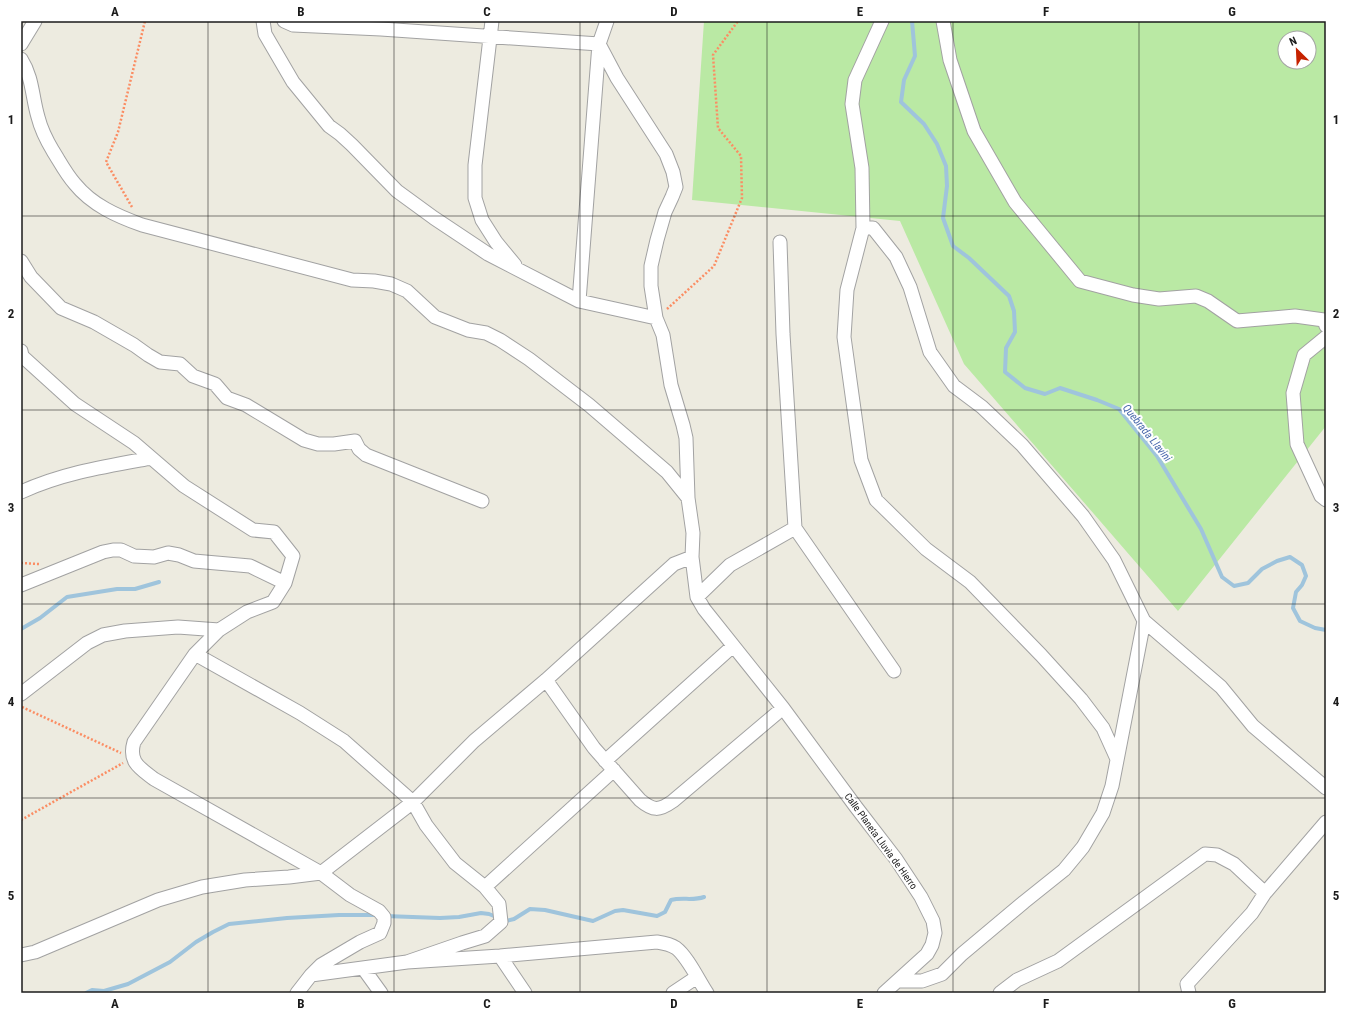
<svg xmlns="http://www.w3.org/2000/svg" width="1347" height="1014" viewBox="0 0 1347 1014" font-family="'Roboto Condensed',sans-serif">
<rect width="100%" height="100%" fill="#edebe0"/>
<path fill="#bae9a4" fill-rule="evenodd" d="M 704,21 L 1326,21 L 1326,426 L 1178,611 L 964,364 L 900,221 L 692,200 ZM 1285,38 L 1309,38 L 1309,62 L 1285,62 Z"/>
<g fill="none" stroke-linecap="round" stroke-linejoin="round">
<path stroke="#9fc4dc" stroke-width="4" d="M 912,21 L 915,56 L 904,80 L 901,102 L 924,124 L 937,144 L 946,166 L 947,186 L 943,218 L 953,246 L 969,258 L 1009,296 L 1014,311 L 1015,332 L 1006,348 L 1005,372 L 1025,388 L 1045,394 L 1060,388 L 1097,400 L 1119,409 L 1157,456 L 1201,529 L 1222,577 L 1234,586 L 1248,583 L 1262,569 L 1277,561 L 1290,557 L 1302,565 L 1306,576 L 1302,585 L 1296,592 L 1293,608 L 1300,621 L 1315,628 L 1326,630
M 21,629 L 40,618 L 67,597 L 117,589 L 135,589 L 159,582
M 385,916 L 440,918 L 459,917 L 481,913 L 489,914 L 506,921 L 514,919 L 530,909 L 545,910 L 593,921 L 615,911 L 623,910 L 657,916 L 665,912 L 671,900 C 682,897 693,901 704,897
M 86,993 L 92,990 L 104,991 L 128,984 L 170,962 L 196,942 L 213,932 L 229,924 L 287,918 L 339,915 L 379,915"/>
<g stroke="#a2a2a2" stroke-width="15">
<path id="minor" d="M 263,21 L 265,34 L 293,82 L 329,126 L 340,134 L 352,145 L 397,191 L 434,218 L 488,254 L 579,301 L 656,318
M 284,21 L 293,25 L 381,29 L 599,44
M 492,21 L 475,165 L 475,198 L 482,220 L 496,242 L 515,265
M 882,21 L 855,80 L 852,104 L 862,168 L 863,228 L 847,290 L 844,337 L 861,460 L 876,500 L 926,549 L 970,582 L 1041,655 L 1081,699 L 1103,728 L 1117,759
M 943,21 L 950,60 L 974,131 L 1015,202 L 1080,281 L 1133,295 L 1159,299 L 1196,296 L 1208,301 L 1237,321 L 1295,316 L 1324,320 L 1326,326
M 21,44 L 35,21
M 599,44 L 617,78 L 666,154 L 673,172 L 676,187 L 672,197 L 665,212 L 657,240 L 651,266 L 651,286 L 656,318 L 663,335 L 671,385 L 683,425 L 686,438 L 688,498 L 693,533 L 692,557 L 697,597 L 704,609 L 783,708 L 856,807 L 896,859 L 921,897 L 933,921 L 935,933 L 932,945 L 927,954 L 884,993
M 21,59 C 33,78 32,97 38,117 C 41,129 47,141 53,151 C 60,162 66,174 75,184 C 92,205 117,216 142,225 L 352,280 L 374,281 L 391,284 L 407,291 L 435,317 L 468,330 L 486,333 L 500,340 L 529,359 L 589,405 L 667,472 L 688,498
M 863,228 L 873,228 L 896,257 L 910,287 L 930,352 L 954,386 L 982,407 L 1022,445 L 1083,516 L 1114,560 L 1144,621 L 1221,687 L 1253,726 L 1326,788
M 780,242 L 783,334 L 795,528
M 21,261 L 31,277 L 61,308 L 94,322 L 134,345 L 148,355 L 160,362 L 180,364 L 193,376 L 215,384 L 227,398 L 246,405 L 304,440 L 318,444 L 334,444 L 355,441 L 359,449 L 366,455 L 482,501
M 579,301 L 599,44 L 607,21
M 1326,337 L 1304,355 L 1293,393 L 1297,444 L 1321,496 L 1326,500
M 21,351 L 22,356 L 75,404 L 134,443 L 184,486 L 253,530 L 274,532 L 293,556 L 285,583 L 273,602 L 247,612 L 219,630 L 195,654 L 134,742 C 128,762 140,768 154,779 L 321,873 L 350,895 L 379,911 L 384,917 L 384,923 L 380,933 L 360,942 L 321,965 L 311,975 L 297,993
M 21,492 C 62,473 107,466 151,458
M 21,585 L 103,552 L 113,550 L 121,550 L 134,556 L 154,557 L 168,553 L 179,555 L 194,561 L 250,566 L 285,583
M 697,597 L 730,565 L 795,528 L 894,671
M 195,654 L 300,713 L 344,741 L 413,802 L 426,825 L 455,863 L 485,887 L 499,904 L 501,922 L 485,936 L 462,943 L 407,962
M 546,680 L 594,748 L 640,800 C 653,811 659,811 673,801 L 783,708
M 21,694 L 87,643 L 103,635 L 125,631 L 178,627 L 219,630
M 605,761 L 733,646
M 485,887 L 614,770
M 21,955 L 35,952 L 158,900 L 202,887 L 245,880 L 289,877 L 321,873 L 413,802 L 474,741 L 546,680 L 674,564 L 692,557
M 500,956 L 525,993
M 363,968 L 381,993
M 311,975 L 407,962 L 500,956 L 657,942 C 664,943 670,944 676,948 C 687,956 699,981 707,993
M 898,981 L 922,981 L 942,974 L 962,954 L 1024,902 L 1064,870 L 1083,847 L 1103,813 L 1112,786 L 1144,621
M 673,993 L 697,977
M 1000,993 L 1017,980 L 1058,961 L 1205,854 L 1217,855 L 1234,864 L 1265,893
M 1189,993 L 1187,984 L 1252,913 L 1265,893 L 1326,822"/>
</g>
<path stroke="#fb8d63" stroke-width="2.5" stroke-dasharray="2 2" stroke-linecap="butt" d="M 132,207 L 106,162 L 118,132 L 145,21
M 667,309 L 714,266 L 742,198 L 741,156 L 718,128 L 713,55 L 738,21
M 21,563 L 39,564
M 22,707 L 121,753
M 21,820 L 123,763"/>
<use href="#minor" stroke="#fff" stroke-width="13"/>
</g>
<path fill="none" stroke="#1b1b1b" stroke-width="1" stroke-opacity="0.55" d="M 208,21 L 208,993M 394,21 L 394,993M 580,21 L 580,993M 767,21 L 767,993M 953,21 L 953,993M 1139,21 L 1139,993M 21,216 L 1326,216M 21,410 L 1326,410M 21,604 L 1326,604M 21,798 L 1326,798"/>
<g text-anchor="middle" dominant-baseline="central" stroke-width="4" stroke-linejoin="round" paint-order="stroke">
<g font-size="10" fill="#1b1b1b" stroke="#fff">
<text transform="translate(881 841) rotate(54)">Calle Planeta Lluvia de Hierro</text>
</g>
<g font-size="11" font-style="italic" fill="#4868ab" stroke="#fff">
<text transform="translate(1147 433) rotate(51)">Quebrada Llavini</text>
</g>
</g>
<rect width="1347" height="1014" fill="none" stroke="#ffffff" stroke-width="44"/>
<g transform="translate(1297 50) rotate(336)"><circle r="19" fill="#ffffff" stroke="#a4a4a4"/>
<path d="M0-3L7 15L0 10L-7 15Z" fill="#c62200"/>
<text y="-6" font-size="11" font-weight="bold" text-anchor="middle" fill="#1b1b1b">N</text>
</g>
<rect x="22" y="22" width="1303" height="970" fill="none" stroke="#1b1b1b" stroke-width="1.5"/>
<g font-size="13" text-anchor="middle" font-weight="bold" fill="#1b1b1b">
<text x="115" y="16">A</text>
<text x="301" y="16">B</text>
<text x="487" y="16">C</text>
<text x="674" y="16">D</text>
<text x="860" y="16">E</text>
<text x="1046" y="16">F</text>
<text x="1232" y="16">G</text>
<text x="11" y="124">1</text>
<text x="1336" y="124">1</text>
<text x="11" y="318">2</text>
<text x="1336" y="318">2</text>
<text x="11" y="512">3</text>
<text x="1336" y="512">3</text>
<text x="11" y="706">4</text>
<text x="1336" y="706">4</text>
<text x="11" y="900">5</text>
<text x="1336" y="900">5</text>
<text x="115" y="1008">A</text>
<text x="301" y="1008">B</text>
<text x="487" y="1008">C</text>
<text x="674" y="1008">D</text>
<text x="860" y="1008">E</text>
<text x="1046" y="1008">F</text>
<text x="1232" y="1008">G</text>
</g>
</svg>
